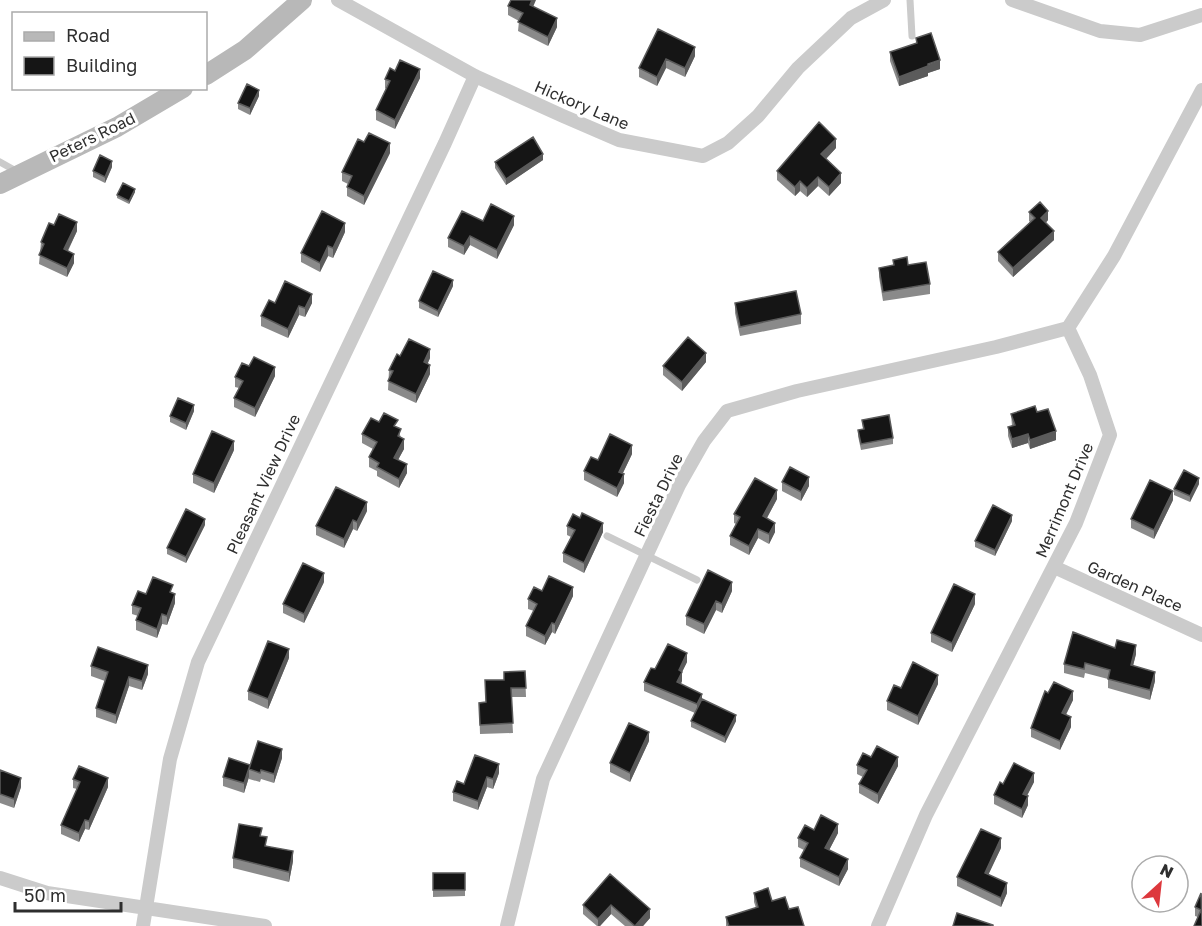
<svg xmlns="http://www.w3.org/2000/svg" width="1202" height="926" viewBox="0 0 1202 926" font-family="'Golos Text',sans-serif">
<rect width="100%" height="100%" fill="#fff"/>
<g fill="none" stroke-linecap="round" stroke-linejoin="round">
<path stroke="#cbcbcb" stroke-width="7" d="M 910,0 L 912,36
M 0,162 L 16,171
M 607,536 L 697,580"/>
<path stroke="#cbcbcb" stroke-width="14" d="M 338,0 L 475,76 L 563,116 L 619,140 L 703,156 L 728,143 L 758,116 L 798,68 L 851,18 L 884,0
M 1012,0 L 1100,31 L 1140,35 L 1202,15
M 1068,328 L 1114,256 L 1202,90
M 1054,567 L 1202,635
M 0,878 L 47,893 L 265,926
M 143,926 L 170,759 L 198,662 L 445,143 L 475,76
M 507,926 L 543,779 L 679,485 L 704,441 L 727,411 L 797,391 L 996,347 L 1068,328
M 878,926 L 926,815 L 1076,523 L 1110,435 L 1090,375 L 1068,328"/>
<path stroke="#b8b8b8" stroke-width="20" d="M 206,75 L 245,50 L 302,0
M 0,184 L 117,127 L 183,88"/>
</g>
<path fill="#8a8a8a" d="M 508,6 L 533,7 L 557,27 L 548,46 L 518,31 L 519,21 L 508,15 Z
M 658,29 L 695,56 L 685,77 L 666,68 L 657,86 L 639,77 L 639,68 Z
M 916,38 L 940,69 L 928,73 L 928,76 L 899,86 L 890,61 L 890,52 L 916,43 Z
M 395,71 L 420,78 L 395,129 L 376,120 L 376,110 L 386,89 L 385,88 L 385,79 Z
M 259,96 L 250,115 L 238,109 L 238,103 Z
M 836,148 L 826,159 L 841,183 L 829,196 L 818,186 L 807,197 L 800,191 L 795,196 L 777,180 L 777,171 Z
M 390,153 L 364,205 L 347,196 L 347,187 L 348,184 L 342,181 L 342,172 Z
M 543,160 L 506,185 L 495,168 L 495,162 Z
M 112,167 L 105,183 L 93,177 L 93,171 Z
M 135,192 L 129,204 L 117,198 L 117,195 Z
M 1029,212 L 1048,220 L 1046,223 L 1054,240 L 1013,277 L 998,261 L 998,252 L 1030,222 L 1029,221 Z
M 483,221 L 514,225 L 497,259 L 470,245 L 464,255 L 448,247 L 448,238 Z
M 54,225 L 77,231 L 68,251 L 74,263 L 67,277 L 39,264 L 41,242 Z
M 345,232 L 333,258 L 328,256 L 320,272 L 301,262 L 301,253 Z
M 893,260 L 908,265 L 930,284 L 930,294 L 883,301 L 879,277 L 879,268 L 893,265 Z
M 453,286 L 438,317 L 419,308 L 419,301 Z
M 275,303 L 312,303 L 305,317 L 299,315 L 288,338 L 261,326 L 261,316 Z
M 735,303 L 801,314 L 801,324 L 740,336 L 735,313 Z
M 400,356 L 430,358 L 428,363 L 430,374 L 416,403 L 388,390 L 389,370 Z
M 706,362 L 682,391 L 663,375 L 663,366 Z
M 275,376 L 255,417 L 234,407 L 234,398 L 239,388 L 235,387 L 235,377 Z
M 194,411 L 186,430 L 170,422 L 170,416 Z
M 1037,412 L 1056,440 L 1030,449 L 1028,443 L 1012,448 L 1008,436 L 1008,427 L 1012,426 L 1011,414 Z
M 862,420 L 893,438 L 893,444 L 861,450 L 858,436 L 858,430 L 863,429 Z
M 379,422 L 398,428 L 401,438 L 404,449 L 398,460 L 407,473 L 399,488 L 377,476 L 377,471 L 369,467 L 369,457 L 373,449 L 362,443 L 362,434 Z
M 234,450 L 214,493 L 193,483 L 193,474 Z
M 632,454 L 623,473 L 624,483 L 617,497 L 584,480 L 584,471 L 598,460 Z
M 782,482 L 809,486 L 801,501 L 782,491 Z
M 1199,484 L 1190,502 L 1174,495 L 1174,489 Z
M 777,499 L 767,518 L 775,532 L 769,544 L 758,538 L 749,555 L 730,545 L 730,536 L 736,524 L 734,523 L 734,514 Z
M 1173,500 L 1154,539 L 1131,528 L 1131,519 Z
M 367,511 L 357,531 L 353,529 L 344,548 L 316,535 L 316,526 Z
M 580,518 L 603,532 L 584,573 L 563,562 L 563,553 L 571,537 L 567,535 L 567,526 Z
M 1012,521 L 995,556 L 975,547 L 975,541 Z
M 205,525 L 186,563 L 167,554 L 167,548 Z
M 324,582 L 304,623 L 283,613 L 283,604 Z
M 542,591 L 573,596 L 555,634 L 552,632 L 545,645 L 526,636 L 526,626 L 534,611 L 528,609 L 528,599 Z
M 732,591 L 722,613 L 716,610 L 704,634 L 686,625 L 686,616 Z
M 146,594 L 173,594 L 175,603 L 167,625 L 162,624 L 157,638 L 136,630 L 136,620 L 138,616 L 132,614 L 132,605 Z
M 975,604 L 952,652 L 931,642 L 931,633 Z
M 1115,648 L 1136,654 L 1133,665 L 1155,681 L 1150,700 L 1108,688 L 1108,679 L 1085,673 L 1084,678 L 1064,673 L 1064,664 Z
M 289,658 L 268,709 L 248,700 L 248,691 Z
M 687,662 L 682,672 L 682,681 L 681,684 L 702,700 L 736,721 L 725,743 L 691,727 L 691,721 L 695,713 L 644,691 L 644,682 L 655,669 Z
M 91,666 L 148,674 L 142,690 L 129,686 L 116,724 L 96,717 L 96,708 L 105,681 L 91,676 Z
M 525,671 L 526,697 L 511,697 L 513,733 L 480,734 L 479,703 L 486,702 L 504,680 Z
M 938,684 L 918,725 L 887,710 L 887,701 L 901,688 Z
M 1048,693 L 1073,700 L 1066,715 L 1071,727 L 1060,750 L 1031,737 L 1031,728 Z
M 649,741 L 630,782 L 610,772 L 610,763 Z
M 871,757 L 898,766 L 878,804 L 859,793 L 859,784 L 863,777 L 857,774 L 857,765 Z
M 282,758 L 274,783 L 261,779 L 260,782 L 249,779 L 249,777 L 244,793 L 223,786 L 223,777 L 250,765 Z
M 0,770 L 21,787 L 14,808 L 0,803 Z
M 499,773 L 493,789 L 487,787 L 478,810 L 453,801 L 453,792 L 464,784 Z
M 73,779 L 108,787 L 89,830 L 85,829 L 79,842 L 61,834 L 61,825 L 77,789 L 73,788 Z
M 1034,782 L 1027,796 L 1028,805 L 1022,818 L 994,804 L 994,795 L 1003,784 Z
M 814,830 L 838,833 L 829,850 L 848,869 L 839,886 L 800,867 L 800,858 L 804,850 L 798,847 L 798,838 Z
M 262,836 L 267,847 L 293,861 L 289,882 L 233,868 L 233,858 Z
M 1001,848 L 988,874 L 1007,893 L 1001,907 L 957,886 L 957,877 Z
M 433,873 L 465,873 L 465,896 L 433,897 Z
M 610,874 L 650,918 L 643,926 L 625,926 L 611,914 L 600,926 L 597,926 L 583,914 L 583,905 Z
M 754,893 L 789,909 L 804,926 L 726,926 L 726,917 L 756,908 L 754,902 Z
M 1202,893 L 1202,926 L 1198,917 L 1195,916 L 1195,907 Z"/>
<path fill="#5b5b5b" d="M 532,0 L 536,0 L 530,14 L 530,5 Z
M 557,18 L 557,27 L 548,46 L 548,37 Z
M 695,47 L 695,56 L 685,77 L 685,68 Z
M 666,59 L 666,68 L 657,86 L 657,77 Z
M 940,60 L 940,69 L 928,73 L 928,76 L 899,86 L 899,77 Z
M 420,69 L 420,78 L 395,129 L 395,120 Z
M 259,90 L 259,96 L 250,115 L 250,108 Z
M 836,139 L 836,148 L 821,164 L 821,154 Z
M 390,143 L 390,153 L 364,205 L 364,196 Z
M 543,154 L 543,160 L 506,185 L 506,179 Z
M 112,161 L 112,167 L 105,183 L 105,177 Z
M 841,173 L 841,183 L 829,196 L 829,187 Z
M 818,177 L 818,186 L 807,197 L 807,188 Z
M 800,181 L 800,191 L 795,196 L 795,187 Z
M 135,189 L 135,192 L 129,204 L 129,201 Z
M 1048,211 L 1048,220 L 1041,227 L 1041,218 Z
M 514,216 L 514,225 L 497,259 L 497,250 Z
M 77,222 L 77,231 L 64,258 L 64,249 Z
M 345,223 L 345,232 L 333,258 L 333,248 Z
M 1054,231 L 1054,240 L 1013,277 L 1013,268 Z
M 470,236 L 470,245 L 464,255 L 464,246 Z
M 328,246 L 328,256 L 320,272 L 320,263 Z
M 74,254 L 74,263 L 67,277 L 67,268 Z
M 453,280 L 453,286 L 438,317 L 438,311 Z
M 312,294 L 312,303 L 305,317 L 305,308 Z
M 299,306 L 299,315 L 288,338 L 288,329 Z
M 430,349 L 430,358 L 424,371 L 424,362 Z
M 706,353 L 706,362 L 682,391 L 682,382 Z
M 430,365 L 430,374 L 416,403 L 416,394 Z
M 275,367 L 275,376 L 255,417 L 255,408 Z
M 194,405 L 194,411 L 186,430 L 186,423 Z
M 1056,431 L 1056,440 L 1030,449 L 1030,440 Z
M 1028,434 L 1028,443 L 1012,448 L 1012,439 Z
M 404,439 L 404,449 L 394,467 L 394,458 Z
M 234,441 L 234,450 L 214,493 L 214,483 Z
M 632,445 L 632,454 L 619,481 L 619,472 Z
M 407,464 L 407,473 L 399,488 L 399,479 Z
M 624,474 L 624,483 L 617,497 L 617,488 Z
M 809,477 L 809,486 L 801,501 L 801,492 Z
M 1199,478 L 1199,484 L 1190,502 L 1190,496 Z
M 777,490 L 777,499 L 763,525 L 763,516 Z
M 1173,491 L 1173,500 L 1154,539 L 1154,530 Z
M 367,502 L 367,511 L 357,531 L 357,522 Z
M 1012,515 L 1012,521 L 995,556 L 995,550 Z
M 205,519 L 205,525 L 186,563 L 186,557 Z
M 353,520 L 353,529 L 344,548 L 344,539 Z
M 603,523 L 603,532 L 584,573 L 584,563 Z
M 775,523 L 775,532 L 769,544 L 769,534 Z
M 758,529 L 758,538 L 749,555 L 749,546 Z
M 324,573 L 324,582 L 304,623 L 304,614 Z
M 732,582 L 732,591 L 722,613 L 722,604 Z
M 573,587 L 573,596 L 555,634 L 555,624 Z
M 175,594 L 175,603 L 167,625 L 167,616 Z
M 975,594 L 975,604 L 952,652 L 952,643 Z
M 716,601 L 716,610 L 704,634 L 704,624 Z
M 162,614 L 162,624 L 157,638 L 157,629 Z
M 552,623 L 552,632 L 545,645 L 545,636 Z
M 1136,645 L 1136,654 L 1131,674 L 1131,665 Z
M 289,649 L 289,658 L 268,709 L 268,699 Z
M 687,653 L 687,662 L 682,672 L 682,681 L 677,691 L 679,670 Z
M 148,665 L 148,674 L 142,690 L 142,681 Z
M 1155,672 L 1155,681 L 1150,700 L 1150,690 Z
M 938,675 L 938,684 L 918,725 L 918,716 Z
M 129,677 L 129,686 L 116,724 L 116,715 Z
M 1073,691 L 1073,700 L 1062,722 L 1062,713 Z
M 702,694 L 702,703 L 697,713 L 697,704 Z
M 736,715 L 736,721 L 725,743 L 725,737 Z
M 1071,717 L 1071,727 L 1060,750 L 1060,741 Z
M 649,732 L 649,741 L 630,782 L 630,773 Z
M 282,749 L 282,758 L 274,783 L 274,774 Z
M 898,757 L 898,766 L 878,804 L 878,794 Z
M 499,764 L 499,773 L 493,789 L 493,779 Z
M 249,769 L 249,777 L 244,793 L 244,783 Z
M 1034,773 L 1034,782 L 1023,803 L 1023,794 Z
M 487,777 L 487,787 L 478,810 L 478,801 Z
M 21,778 L 21,787 L 14,808 L 14,799 Z
M 108,778 L 108,787 L 89,830 L 89,821 Z
M 1028,796 L 1028,805 L 1022,818 L 1022,809 Z
M 85,820 L 85,829 L 79,842 L 79,833 Z
M 838,824 L 838,833 L 825,858 L 825,848 Z
M 1001,838 L 1001,848 L 985,882 L 985,873 Z
M 293,851 L 293,861 L 289,882 L 289,872 Z
M 848,859 L 848,869 L 839,886 L 839,877 Z
M 1007,883 L 1007,893 L 1001,907 L 1001,898 Z
M 611,905 L 611,914 L 600,926 L 598,926 L 598,919 Z
M 650,909 L 650,918 L 643,926 L 635,926 Z"/>
<path fill="#151515" stroke="#5b5b5b" stroke-width="1.5" d="M 511,0 L 532,0 L 530,5 L 557,18 L 548,37 L 518,22 L 523,13 L 508,6 Z
M 658,29 L 695,47 L 685,68 L 666,59 L 657,77 L 639,68 Z
M 931,33 L 940,60 L 928,64 L 928,66 L 899,77 L 890,52 L 917,43 L 916,38 Z
M 400,60 L 420,69 L 395,120 L 376,110 L 390,81 L 385,79 L 390,68 L 395,71 Z
M 247,84 L 259,90 L 250,108 L 238,103 Z
M 819,122 L 836,139 L 821,154 L 841,173 L 829,187 L 818,177 L 807,188 L 800,181 L 795,187 L 777,171 Z
M 369,133 L 390,143 L 364,196 L 347,187 L 352,176 L 342,172 L 358,139 L 364,142 Z
M 533,137 L 543,154 L 506,179 L 495,162 Z
M 100,155 L 112,161 L 105,177 L 93,171 Z
M 123,183 L 135,189 L 129,201 L 117,195 Z
M 1040,202 L 1048,211 L 1041,218 L 1054,231 L 1013,268 L 998,252 L 1035,218 L 1029,212 Z
M 491,204 L 514,216 L 497,250 L 470,236 L 464,246 L 448,238 L 462,211 L 483,221 Z
M 322,211 L 345,223 L 333,248 L 328,246 L 320,263 L 301,253 Z
M 59,214 L 77,222 L 64,249 L 74,254 L 67,268 L 39,255 L 44,244 L 41,242 L 49,223 L 54,225 Z
M 907,257 L 908,265 L 926,262 L 930,284 L 883,292 L 879,268 L 894,265 L 893,260 Z
M 433,271 L 453,280 L 438,311 L 419,301 Z
M 285,281 L 312,294 L 305,308 L 299,306 L 288,329 L 261,316 L 269,300 L 275,303 Z
M 796,291 L 801,314 L 740,327 L 735,303 Z
M 688,337 L 706,353 L 682,382 L 663,366 Z
M 409,339 L 430,349 L 424,362 L 430,365 L 416,394 L 388,381 L 393,371 L 389,370 L 397,354 L 400,356 Z
M 254,357 L 275,367 L 255,408 L 234,398 L 243,381 L 235,377 L 242,363 L 249,366 Z
M 178,398 L 194,405 L 186,423 L 170,416 Z
M 1035,406 L 1037,412 L 1048,409 L 1056,431 L 1030,440 L 1028,434 L 1012,439 L 1008,427 L 1015,425 L 1011,414 Z
M 384,413 L 398,420 L 394,426 L 401,429 L 398,436 L 404,439 L 394,458 L 407,464 L 399,479 L 377,467 L 379,463 L 369,457 L 377,442 L 362,434 L 371,418 L 379,422 Z
M 889,415 L 893,438 L 861,444 L 858,430 L 864,429 L 862,420 Z
M 212,431 L 234,441 L 214,483 L 193,474 Z
M 610,434 L 632,445 L 619,472 L 624,474 L 617,488 L 584,471 L 591,457 L 598,460 Z
M 790,467 L 809,477 L 801,492 L 782,482 Z
M 1184,470 L 1199,478 L 1190,496 L 1174,489 Z
M 755,478 L 777,490 L 763,516 L 775,523 L 769,534 L 758,529 L 749,546 L 730,536 L 740,517 L 734,514 Z
M 1150,480 L 1173,491 L 1154,530 L 1131,519 Z
M 336,487 L 367,502 L 357,522 L 353,520 L 344,539 L 316,526 Z
M 993,505 L 1012,515 L 995,550 L 975,541 Z
M 186,509 L 205,519 L 186,557 L 167,548 Z
M 582,513 L 603,523 L 584,563 L 563,553 L 575,530 L 567,526 L 573,514 L 580,518 Z
M 303,563 L 324,573 L 304,614 L 283,604 Z
M 708,570 L 732,582 L 722,604 L 716,601 L 704,624 L 686,616 Z
M 549,576 L 573,587 L 555,624 L 552,623 L 545,636 L 526,626 L 537,604 L 528,599 L 534,587 L 542,591 Z
M 153,577 L 173,585 L 170,592 L 175,594 L 167,616 L 162,614 L 157,629 L 136,620 L 141,608 L 132,605 L 138,591 L 146,594 Z
M 954,584 L 975,594 L 952,643 L 931,633 Z
M 1073,632 L 1115,648 L 1117,640 L 1136,645 L 1131,665 L 1155,672 L 1150,690 L 1108,679 L 1110,670 L 1085,663 L 1084,669 L 1064,664 Z
M 268,641 L 289,649 L 268,699 L 248,691 Z
M 668,644 L 687,653 L 679,670 L 682,672 L 677,682 L 702,694 L 697,704 L 644,682 L 651,668 L 655,669 Z
M 98,647 L 148,665 L 142,681 L 129,677 L 116,715 L 96,708 L 108,672 L 91,666 Z
M 913,662 L 938,675 L 918,716 L 887,701 L 894,685 L 901,688 Z
M 525,671 L 526,688 L 511,688 L 513,723 L 480,725 L 479,703 L 486,702 L 485,680 L 504,680 L 504,672 Z
M 1054,682 L 1073,691 L 1062,713 L 1071,717 L 1060,741 L 1031,728 L 1045,691 L 1048,693 Z
M 702,699 L 736,715 L 725,737 L 691,721 Z
M 629,723 L 649,732 L 630,773 L 610,763 Z
M 258,741 L 282,749 L 274,774 L 261,770 L 260,773 L 249,769 Z
M 877,746 L 898,757 L 878,794 L 859,784 L 867,770 L 857,765 L 863,753 L 871,757 Z
M 475,755 L 499,764 L 493,779 L 487,777 L 478,801 L 453,792 L 457,781 L 464,784 Z
M 229,758 L 250,765 L 244,783 L 223,777 Z
M 1014,763 L 1034,773 L 1023,794 L 1028,796 L 1022,809 L 994,795 L 1000,782 L 1003,784 Z
M 79,766 L 108,778 L 89,821 L 85,820 L 79,833 L 61,825 L 80,782 L 73,779 Z
M 0,770 L 21,778 L 14,799 L 0,794 Z
M 821,815 L 838,824 L 825,848 L 848,859 L 839,877 L 800,858 L 808,843 L 798,838 L 805,825 L 814,830 Z
M 239,824 L 262,828 L 260,836 L 267,837 L 265,846 L 293,851 L 289,872 L 233,858 Z
M 981,829 L 1001,838 L 985,873 L 1007,883 L 1001,898 L 957,877 Z
M 433,873 L 465,873 L 465,890 L 433,890 Z
M 610,874 L 650,909 L 635,926 L 611,905 L 598,919 L 583,905 Z
M 768,888 L 772,901 L 785,897 L 789,909 L 798,907 L 804,926 L 729,926 L 726,917 L 758,907 L 754,893 Z
M 1201,893 L 1202,926 L 1194,926 L 1201,910 L 1195,907 Z
M 957,913 L 993,925 L 993,926 L 953,926 Z"/>
<g text-anchor="middle" dominant-baseline="central" stroke-width="6" stroke-linejoin="round" paint-order="stroke">
<g font-size="16" fill="#2e2e2e" stroke="#fff">
<text transform="translate(582 105) rotate(23)">Hickory Lane</text>
<text transform="translate(92 137) rotate(-26)">Peters Road</text>
<text transform="translate(263 484) rotate(-65)">Pleasant View Drive</text>
<text transform="translate(658 495) rotate(-64)">Fiesta Drive</text>
<text transform="translate(1064 500) rotate(-67)">Merrimont Drive</text>
<text transform="translate(1135 586) rotate(24)">Garden Place</text>
</g>
</g>
<rect x="12" y="12" width="195" height="78" fill="#ffffff" stroke="#ababab" stroke-width="1.5"/>
<rect x="24" y="32" width="30" height="9" fill="#b8b8b8" stroke="#ababab" stroke-width="1.5"/>
<text x="66" y="42" font-size="18" fill="#2e2e2e">Road</text>
<rect x="24" y="57" width="30" height="18" fill="#151515" stroke="#ababab" stroke-width="1.5"/>
<text x="66" y="72" font-size="18" fill="#2e2e2e">Building</text>
<g transform="translate(1160 884) rotate(27)"><circle r="28" fill="#ffffff" stroke="#ababab" stroke-width="1.5"/>
<path d="M0-4.5L10 22L0 15L-10 22Z" fill="#dd383d"/>
<text y="-9" font-size="16" font-weight="bold" text-anchor="middle" fill="#2e2e2e">N</text>
</g>
<path d="M15 902v9h106v-9" fill="none" stroke="#2e2e2e" stroke-width="3"/>
<text x="24" y="902" font-size="18" fill="#2e2e2e" stroke="#ffffff" stroke-width="4.5" paint-order="stroke">50 m</text>
</svg>
